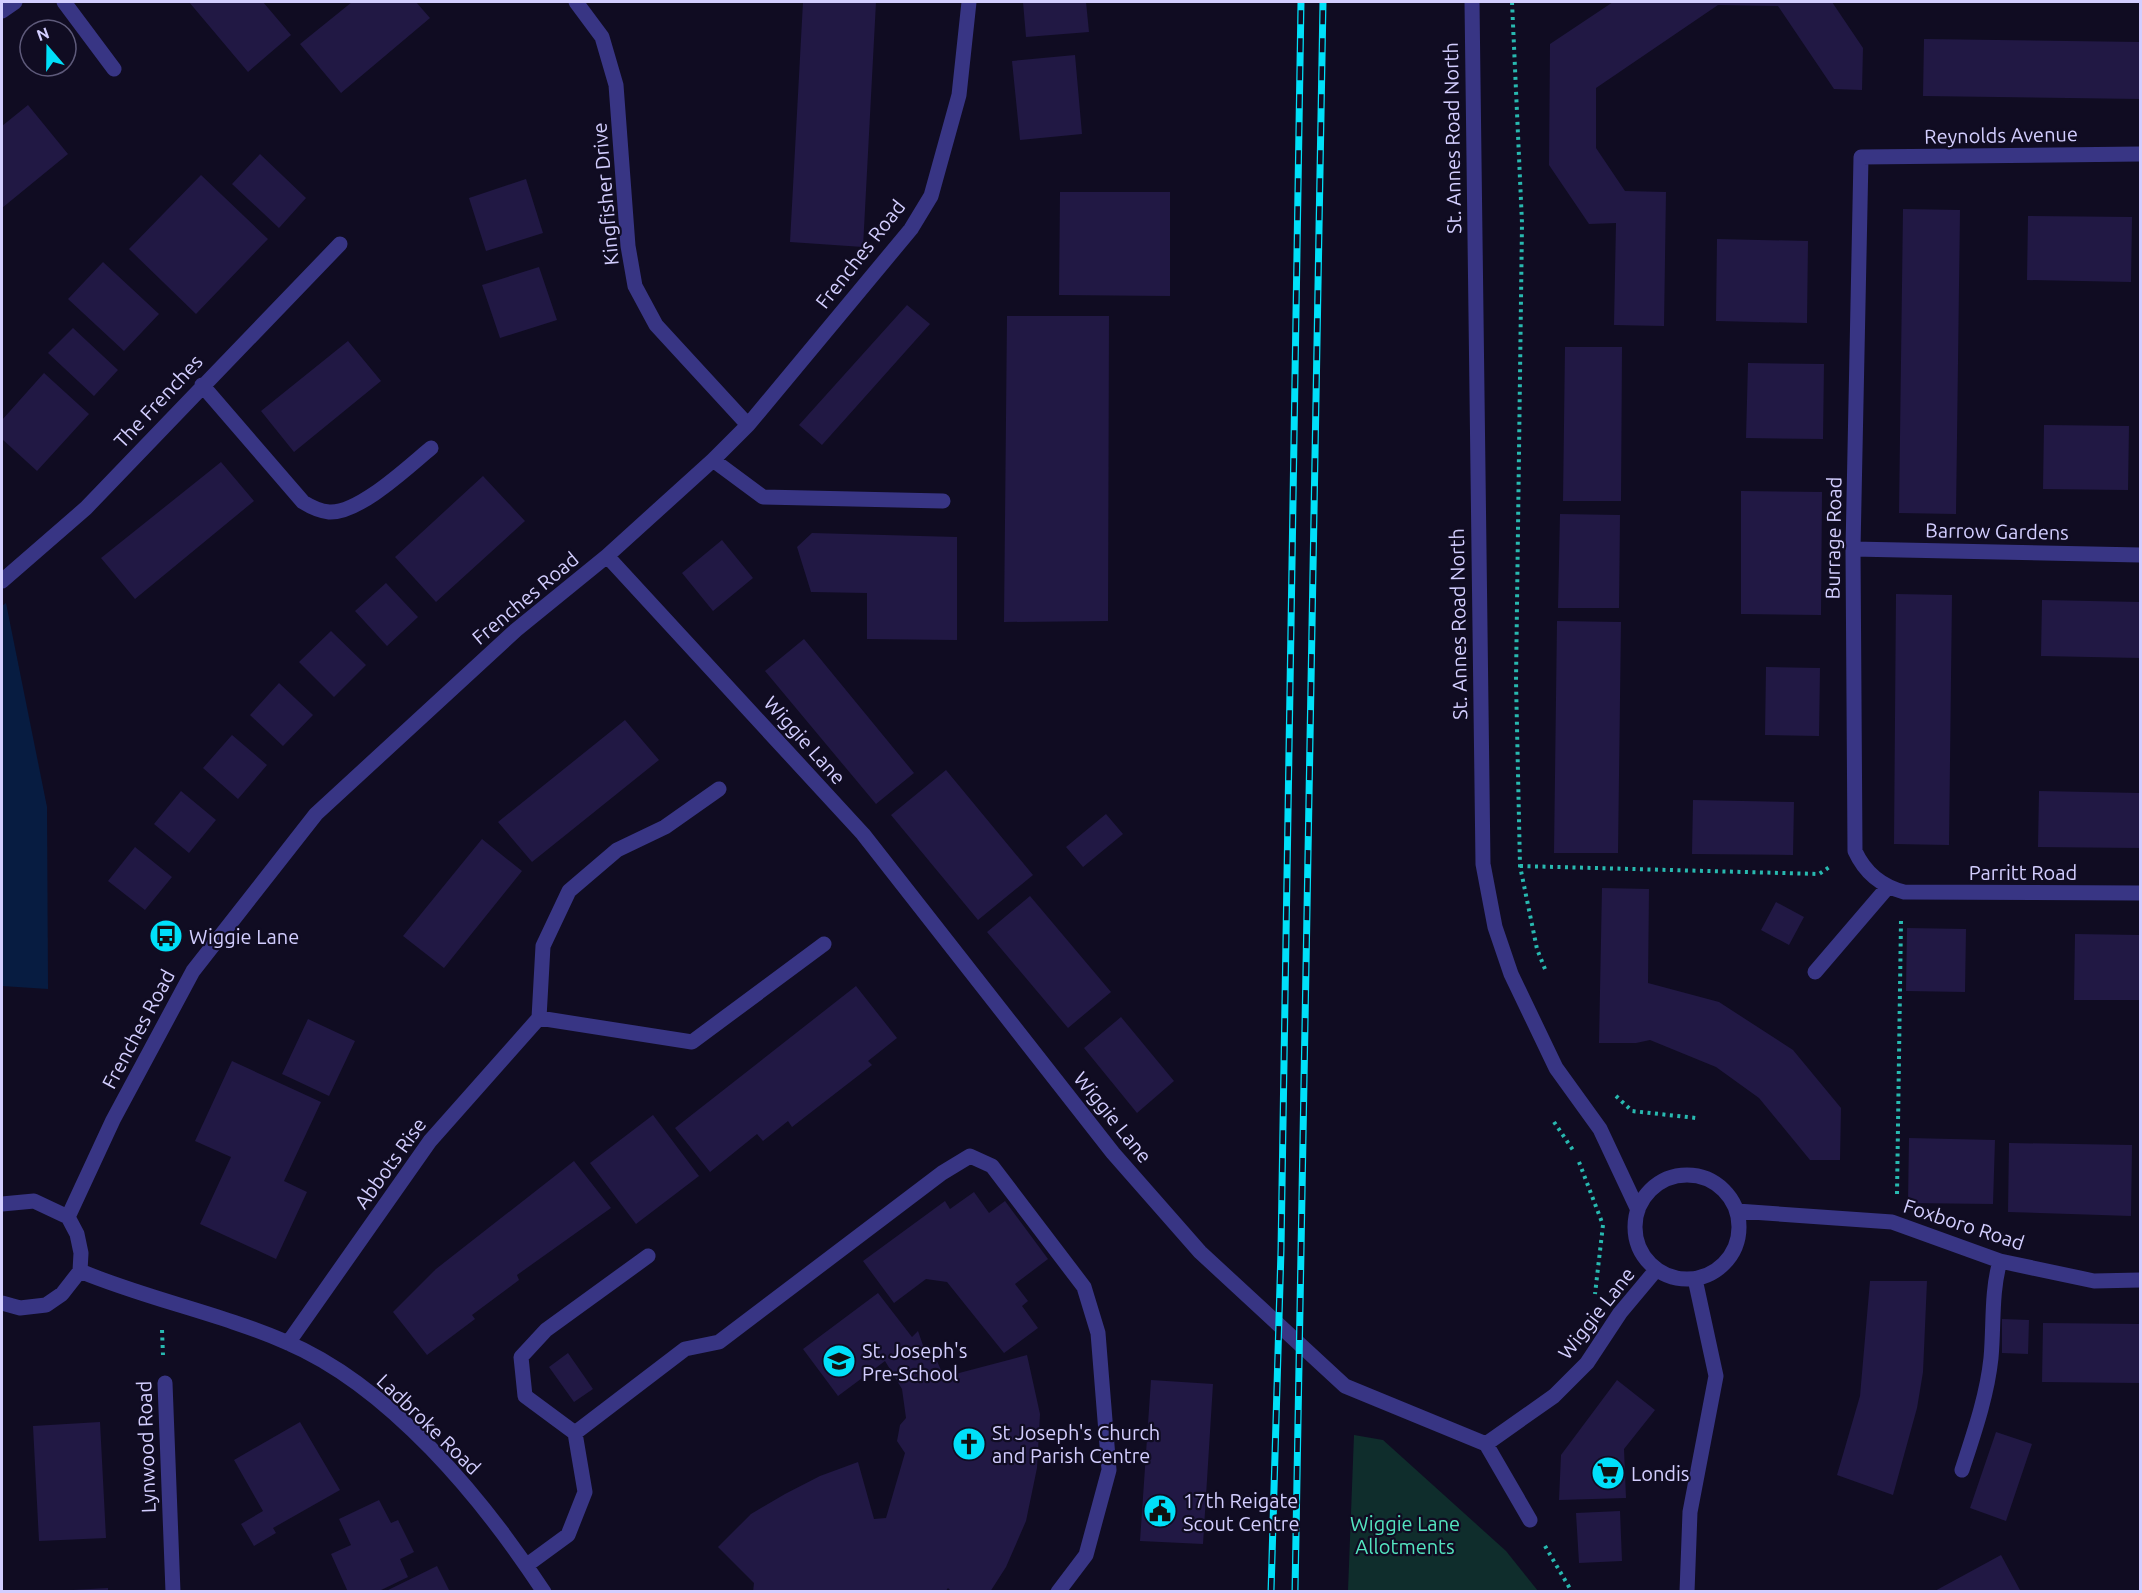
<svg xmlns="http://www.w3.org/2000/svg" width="2142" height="1593" viewBox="0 0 2142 1593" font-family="Ubuntu,sans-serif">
<rect width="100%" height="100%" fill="#100c22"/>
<path fill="#0f2d2c" d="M 1354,1435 L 1383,1440 L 1506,1551 L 1538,1591 L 1348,1591 Z"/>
<path fill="#071c41" d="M 6,603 L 47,807 L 48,989 L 2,986 L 2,606 Z"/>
<path fill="#211844" d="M 189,2 L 263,2 L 291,35 L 248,72 Z
M 352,2 L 416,2 L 430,18 L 341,93 L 300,44 Z
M 803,2 L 876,2 L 863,247 L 790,242 Z
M 1023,2 L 1086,2 L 1089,32 L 1026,37 Z
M 1613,2 L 1832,2 L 1863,48 L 1862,90 L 1834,89 L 1778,6 L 1718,5 L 1596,88 L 1596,148 L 1625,191 L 1666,192 L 1664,326 L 1614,325 L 1616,223 L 1589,224 L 1549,165 L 1550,44 Z
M 1924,39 L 2140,42 L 2140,99 L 1923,96 Z
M 1075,55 L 1082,134 L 1020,140 L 1012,61 Z
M 28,105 L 68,154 L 2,208 L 2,126 Z
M 260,154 L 306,198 L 279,228 L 232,184 Z
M 201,175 L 268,239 L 196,314 L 129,249 Z
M 526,179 L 543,233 L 486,251 L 469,198 Z
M 1060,192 L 1170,192 L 1170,296 L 1059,295 Z
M 1903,209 L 1960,210 L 1956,514 L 1899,513 Z
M 2028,216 L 2132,217 L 2131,282 L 2027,280 Z
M 1717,239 L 1808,241 L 1807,323 L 1716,321 Z
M 103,262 L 159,314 L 124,351 L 68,299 Z
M 539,267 L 557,320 L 500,338 L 482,285 Z
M 907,305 L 930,324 L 822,445 L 799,425 Z
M 1007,316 L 1109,316 L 1108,621 L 1004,622 Z
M 73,328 L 118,370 L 94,396 L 48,353 Z
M 348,341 L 381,381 L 294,452 L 261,411 Z
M 1565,347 L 1622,347 L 1621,501 L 1563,501 Z
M 1748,363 L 1824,364 L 1823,439 L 1746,438 Z
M 44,373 L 89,414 L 37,471 L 2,439 L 2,420 Z
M 2044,425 L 2129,426 L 2128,490 L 2043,489 Z
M 221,462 L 254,501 L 135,599 L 101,558 Z
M 483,476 L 525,521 L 436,602 L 395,557 Z
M 1741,491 L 1822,492 L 1821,615 L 1741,614 Z
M 1560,514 L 1620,515 L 1619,608 L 1558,608 Z
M 812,533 L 957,537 L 957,640 L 867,639 L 867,593 L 811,592 L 797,547 Z
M 722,540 L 753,578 L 713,611 L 682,573 Z
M 386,583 L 418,617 L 387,646 L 355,611 Z
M 1896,594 L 1952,595 L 1949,845 L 1894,844 Z
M 2042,600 L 2140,602 L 2140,658 L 2041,656 Z
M 1557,621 L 1621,622 L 1618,853 L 1554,853 Z
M 331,631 L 366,665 L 334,697 L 299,662 Z
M 804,639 L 914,773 L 876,804 L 765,671 Z
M 1766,667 L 1820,668 L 1819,736 L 1765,735 Z
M 279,683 L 313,715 L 283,746 L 250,715 Z
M 625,720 L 659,760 L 532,862 L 498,822 Z
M 232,735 L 267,765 L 238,799 L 203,768 Z
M 946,770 L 1033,875 L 978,920 L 891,815 Z
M 181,791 L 216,820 L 189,853 L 154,824 Z
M 2039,791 L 2140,793 L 2140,848 L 2038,847 Z
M 1693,800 L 1794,802 L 1793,855 L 1692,854 Z
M 1106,814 L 1123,834 L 1083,867 L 1066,847 Z
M 482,839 L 522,871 L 444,968 L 403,936 Z
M 135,847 L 172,877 L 145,910 L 108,881 Z
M 1602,888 L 1649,889 L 1648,983 L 1719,1002 L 1793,1050 L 1841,1108 L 1840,1160 L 1810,1160 L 1759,1098 L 1716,1067 L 1650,1040 L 1636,1043 L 1599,1043 Z
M 1030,896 L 1111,992 L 1068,1028 L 987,932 Z
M 1776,902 L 1804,917 L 1789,945 L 1761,930 Z
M 1907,928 L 1966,929 L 1965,992 L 1906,991 Z
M 2075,934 L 2140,935 L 2140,1000 L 2074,1000 Z
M 856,986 L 897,1038 L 868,1061 L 872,1065 L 792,1127 L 788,1121 L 763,1141 L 757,1134 L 710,1172 L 675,1128 Z
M 1121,1017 L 1174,1081 L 1137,1113 L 1084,1048 Z
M 308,1019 L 355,1041 L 329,1096 L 282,1074 Z
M 232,1061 L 321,1102 L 284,1181 L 307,1192 L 276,1259 L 200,1224 L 231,1157 L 195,1141 Z
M 653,1115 L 699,1176 L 636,1224 L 590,1163 Z
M 1909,1138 L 1995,1140 L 1993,1204 L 1908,1203 Z
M 2009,1143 L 2132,1145 L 2131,1216 L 2008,1212 Z
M 574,1161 L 611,1208 L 517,1275 L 519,1280 L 472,1315 L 475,1319 L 427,1355 L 393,1312 L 436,1269 Z
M 974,1192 L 989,1213 L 1005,1201 L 1048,1259 L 1015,1284 L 1028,1301 L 1022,1306 L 1038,1328 L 1004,1353 L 947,1282 L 926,1279 L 894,1303 L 863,1261 L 945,1201 L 950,1209 Z
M 1870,1281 L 1927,1281 L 1923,1372 L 1917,1408 L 1893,1495 L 1837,1475 L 1860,1396 Z
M 878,1293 L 912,1337 L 918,1331 L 926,1354 L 933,1352 L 944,1377 L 1027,1355 L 1040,1414 L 1037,1468 L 1026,1521 L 1006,1567 L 990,1592 L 952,1592 L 948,1588 L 945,1592 L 753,1592 L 754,1583 L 718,1547 L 751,1514 L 785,1494 L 820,1476 L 858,1462 L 874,1519 L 886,1518 L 905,1453 L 897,1441 L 900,1425 L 906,1418 L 902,1389 L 885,1361 L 838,1396 L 803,1349 Z
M 2002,1319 L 2029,1320 L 2028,1354 L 2002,1353 Z
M 2043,1323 L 2140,1324 L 2140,1383 L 2042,1382 Z
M 568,1353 L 593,1389 L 574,1402 L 549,1367 Z
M 1151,1380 L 1213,1384 L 1203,1544 L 1140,1541 Z
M 1617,1380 L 1655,1410 L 1624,1449 L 1626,1498 L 1559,1500 L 1561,1455 Z
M 100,1422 L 106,1538 L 39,1541 L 33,1426 Z
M 300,1422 L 340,1490 L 273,1528 L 276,1533 L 254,1546 L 241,1524 L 263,1511 L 234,1460 Z
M 1996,1432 L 2032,1444 L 2006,1521 L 1970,1508 Z
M 379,1500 L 391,1523 L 398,1520 L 414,1552 L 400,1559 L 408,1577 L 377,1592 L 348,1592 L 331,1554 L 351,1545 L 339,1519 Z
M 1620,1511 L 1622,1561 L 1579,1563 L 1576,1513 Z
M 2001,1555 L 2021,1592 L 1933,1592 Z
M 437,1566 L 450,1592 L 384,1592 Z
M 108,1588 L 108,1592 L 74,1592 L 73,1590 Z"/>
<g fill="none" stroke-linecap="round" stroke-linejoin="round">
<path stroke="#28b9b0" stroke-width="4" stroke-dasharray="3 4.5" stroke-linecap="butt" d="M 1512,2 L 1522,223 L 1516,681 L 1520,866 L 1537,949 L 1545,969
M 1520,866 L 1819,874 L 1831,866
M 1616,1096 L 1632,1111 L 1696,1118
M 1554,1122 L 1575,1153
M 1579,1162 L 1603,1225 L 1595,1294
M 1897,1194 L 1901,920
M 162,1330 L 163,1355
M 1545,1546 L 1572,1592"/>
<path stroke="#383584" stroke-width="15" d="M 64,2 L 114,69
M 576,2 L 602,37 L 616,85 L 628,246 L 635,286 L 656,325 L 748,425
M 1472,2 L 1483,864 L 1495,927 L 1511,974 L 1556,1068 L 1600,1129 L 1638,1210
M 2,11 L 15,2
M 2140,154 L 1861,157 L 1853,549 L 1855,851 C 1865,873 1881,886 1904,892 L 2140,893
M 202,385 L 303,502 C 311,507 319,511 329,512 C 359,514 409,466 431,448
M 713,460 L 763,497 L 943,501
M 1853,549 L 2140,555
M 607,556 L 863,834 L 1113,1153 L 1200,1252 L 1345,1386 L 1486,1444 L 1554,1396 L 1587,1363 L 1620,1313 L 1656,1270
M 2,581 L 86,508 L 340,244
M 1815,972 L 1887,888
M 539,1018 L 692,1042 L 824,944
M1635 1227a52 52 0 1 1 104 0a52 52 0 1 1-104 0Z
M 2,1204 L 34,1201 L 68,1217 L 77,1234 L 81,1253 L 80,1271 L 62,1294 L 46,1305 L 20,1308 L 2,1303
M 1737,1211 L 1892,1222 L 2000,1261 L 2094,1281 L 2140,1280
M 68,1217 L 113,1120 L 193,971 L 316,814 L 516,630 L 607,556 L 713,460 L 748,425 L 911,229 L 931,196 L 959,95 L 969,2
M 80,1271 C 147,1299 219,1313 286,1342 C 390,1386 483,1499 544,1592
M 288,1343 L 430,1141 L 539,1018 L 543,946 L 569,891 L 617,850 L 665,827 L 719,789
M 165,1383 L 173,1592
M 575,1433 L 685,1349 L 719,1342 L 942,1173 L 970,1156 L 992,1166 L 1084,1287 L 1098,1333 L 1109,1470 L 1086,1555 L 1058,1592
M 1486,1444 L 1530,1520
M 1962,1470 C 1974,1433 1987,1396 1991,1358 C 1994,1325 1991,1293 2000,1261
M 527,1565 L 568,1535 L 585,1492 L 575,1433 L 525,1396 L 521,1357 L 546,1330 L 648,1256
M 1687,1592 L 1690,1512 L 1716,1376 L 1695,1279"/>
<g stroke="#00e0f9" stroke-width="7">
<path id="rail" d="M 1271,1592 L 1281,1250 L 1301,2
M 1295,1592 L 1323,2"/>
</g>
<use href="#rail" stroke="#100c22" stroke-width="4.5" stroke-dasharray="14" stroke-linecap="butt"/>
</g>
<defs>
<g id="bus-disc" transform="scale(1.725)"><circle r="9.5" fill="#00e0f9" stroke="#100c22"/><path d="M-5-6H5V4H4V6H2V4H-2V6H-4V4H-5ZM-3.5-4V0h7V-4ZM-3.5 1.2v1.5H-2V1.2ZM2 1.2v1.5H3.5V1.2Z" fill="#111"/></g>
<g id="school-disc" transform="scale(1.725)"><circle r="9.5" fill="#00e0f9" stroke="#100c22"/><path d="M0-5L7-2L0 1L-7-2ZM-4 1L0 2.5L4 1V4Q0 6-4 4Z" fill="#111"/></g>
<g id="church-disc" transform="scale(1.725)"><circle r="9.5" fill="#00e0f9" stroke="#100c22"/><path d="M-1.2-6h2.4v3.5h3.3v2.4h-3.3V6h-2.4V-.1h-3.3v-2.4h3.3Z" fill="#111"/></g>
<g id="supermarket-disc" transform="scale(1.725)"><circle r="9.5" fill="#00e0f9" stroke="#100c22"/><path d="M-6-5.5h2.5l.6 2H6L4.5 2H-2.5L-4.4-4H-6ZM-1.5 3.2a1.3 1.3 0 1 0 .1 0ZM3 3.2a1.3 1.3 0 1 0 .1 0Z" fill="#111"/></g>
<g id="civic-disc" transform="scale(1.725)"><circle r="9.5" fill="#00e0f9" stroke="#100c22"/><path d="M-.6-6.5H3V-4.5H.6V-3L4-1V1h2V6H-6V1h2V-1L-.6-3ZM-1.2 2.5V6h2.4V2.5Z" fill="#111"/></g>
</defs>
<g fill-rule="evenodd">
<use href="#bus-disc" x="166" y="936"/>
<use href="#school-disc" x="839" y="1361"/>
<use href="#church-disc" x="969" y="1444"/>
<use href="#supermarket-disc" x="1608" y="1473"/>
<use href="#civic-disc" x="1160" y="1511"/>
</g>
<g text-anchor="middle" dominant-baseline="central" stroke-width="4.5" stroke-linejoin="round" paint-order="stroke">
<g font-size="20" fill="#d3ceff" stroke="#100c22">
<text transform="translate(2001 135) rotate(-1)">Reynolds Avenue</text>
<text transform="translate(1452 138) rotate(-91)">St. Annes Road North</text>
<text transform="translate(605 194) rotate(-95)">Kingfisher Drive</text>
<text transform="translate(860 254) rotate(-52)">Frenches Road</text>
<text transform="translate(158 401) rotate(-47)">The Frenches</text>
<text transform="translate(1997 531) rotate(1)">Barrow Gardens</text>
<text transform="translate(1833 538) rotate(-89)">Burrage Road</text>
<text transform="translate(525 598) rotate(-40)">Frenches Road</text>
<text transform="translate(1458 624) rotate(-91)">St. Annes Road North</text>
<text transform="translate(805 740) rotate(48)">Wiggie Lane</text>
<text x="2023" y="872">Parritt Road</text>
<text transform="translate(138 1029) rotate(-62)">Frenches Road</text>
<text transform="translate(1113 1117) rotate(51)">Wiggie Lane</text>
<text transform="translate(390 1163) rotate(-54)">Abbots Rise</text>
<text transform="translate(1964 1224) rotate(18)">Foxboro Road</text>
<text transform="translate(1596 1313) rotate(-52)">Wiggie Lane</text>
<text transform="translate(429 1424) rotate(44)">Ladbroke Road</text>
<text transform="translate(146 1447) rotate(-92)">Lynwood Road</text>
</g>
<g font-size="20" fill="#d3ceff" stroke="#100c22" text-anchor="start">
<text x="189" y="936">Wiggie Lane</text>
<text x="862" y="1350">St. Joseph's<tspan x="862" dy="23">Pre-School</tspan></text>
<text x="992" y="1432">St Joseph's Church<tspan x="992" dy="23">and Parish Centre</tspan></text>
<text x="1631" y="1473">Londis</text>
<text x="1183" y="1500">17th Reigate<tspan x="1183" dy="23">Scout Centre</tspan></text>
</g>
<g font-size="20" fill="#54e5c0" stroke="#100c22">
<text x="1405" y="1523">Wiggie Lane<tspan x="1405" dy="23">Allotments</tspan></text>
</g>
</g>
<rect width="2142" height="1593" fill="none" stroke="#d3ceff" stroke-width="6"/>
<g transform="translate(48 48) rotate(340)"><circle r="28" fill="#100c22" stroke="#5e5a7a" stroke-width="1.5"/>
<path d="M0-4.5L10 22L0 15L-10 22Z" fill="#00e0f9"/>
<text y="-9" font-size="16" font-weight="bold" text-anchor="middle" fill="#d3ceff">N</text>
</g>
</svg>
